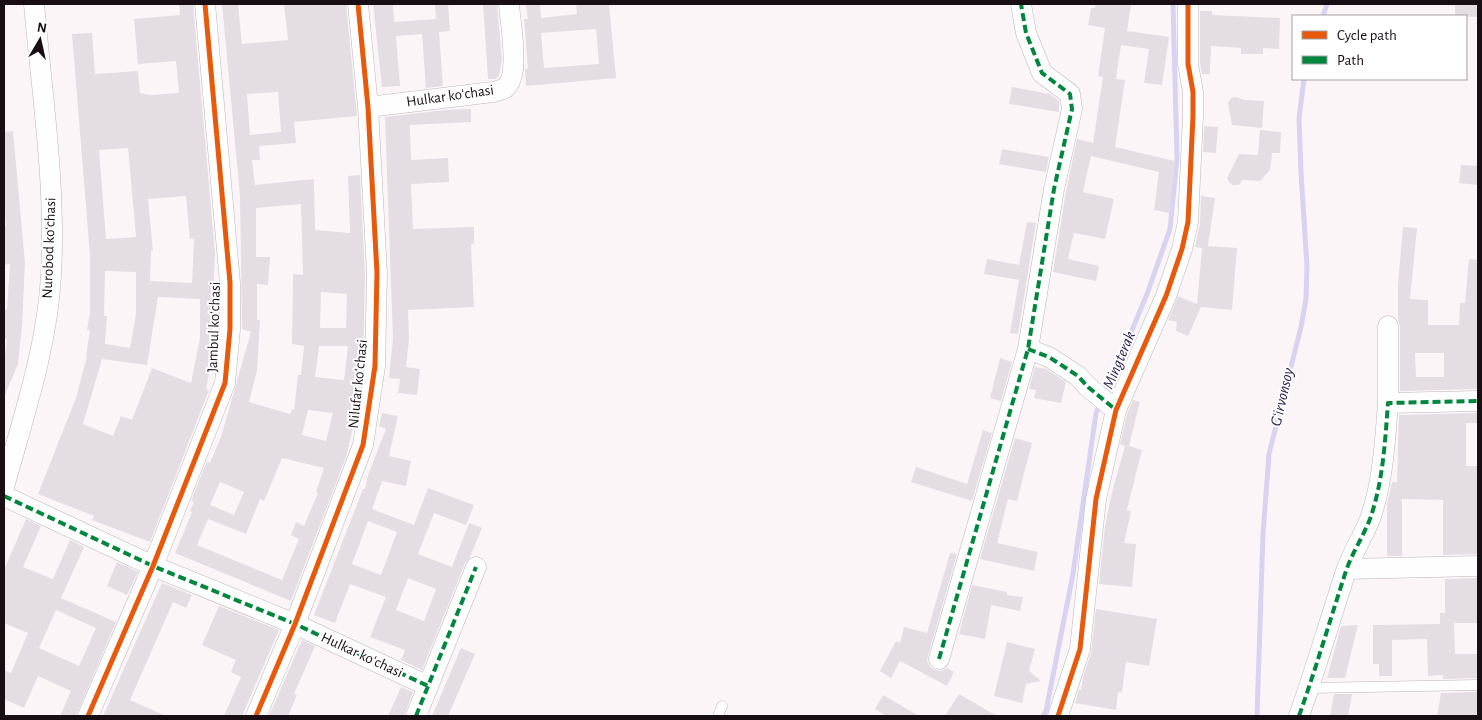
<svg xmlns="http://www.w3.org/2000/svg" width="1482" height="720" viewBox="0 0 1482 720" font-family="'Alegreya Sans',sans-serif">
<rect width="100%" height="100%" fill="#fcf5f8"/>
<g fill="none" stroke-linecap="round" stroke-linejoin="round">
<path stroke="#d9d2f1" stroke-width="5" d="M 1323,16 L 1327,4
M 1105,395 L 1147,294 L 1170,229 L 1177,158 L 1173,4
M 1043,716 L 1046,711 L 1073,574 L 1096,413 L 1101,403
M 1257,716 L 1263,534 L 1269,454 L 1301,327 L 1306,299 L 1307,266 L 1301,173 L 1299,118 L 1304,79"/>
</g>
<path fill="#e4dde4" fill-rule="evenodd" d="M 179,4 L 193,4 L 215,253 L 213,300 L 212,347 L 214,347 L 206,389 L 209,390 L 150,542 L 92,520 L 94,516 L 38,494 L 76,398 L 87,356 L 86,356 L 90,330 L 87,330 L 90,313 L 90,256 L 72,34 L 92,33 L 95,74 L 138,71 L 140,93 L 151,95 L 179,93 L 176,61 L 138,64 L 134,19 L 180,15 ZM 128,148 L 136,237 L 106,239 L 99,150 ZM 186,196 L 190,239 L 194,239 L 192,283 L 150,281 L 151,251 L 153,251 L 148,199 ZM 105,271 L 136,272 L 136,314 L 130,348 L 105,344 L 107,316 L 104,316 ZM 158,297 L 200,299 L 200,338 L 191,383 L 152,368 L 132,420 L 121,416 L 113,436 L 83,424 L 102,359 L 147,365 Z
M 222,4 L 238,4 L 242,44 L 288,40 L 284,4 L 346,4 L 357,116 L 294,122 L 296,143 L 259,146 L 260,160 L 252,160 L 255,185 L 314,179 L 315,230 L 350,233 L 348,176 L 360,175 L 365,275 L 363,365 L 355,420 L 346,457 L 291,601 L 175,553 L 192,512 L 190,511 L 194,502 L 191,501 L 207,461 L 210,463 L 221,437 L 251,332 L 242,329 L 240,196 ZM 278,92 L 281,132 L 250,135 L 247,94 ZM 301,204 L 303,275 L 293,274 L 292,344 L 304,346 L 301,375 L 298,375 L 294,410 L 292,409 L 290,414 L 249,402 L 257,371 L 260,320 L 257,320 L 257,284 L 268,285 L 270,257 L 256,257 L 256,208 ZM 321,292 L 347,294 L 346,328 L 320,328 ZM 319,346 L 348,346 L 344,380 L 315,377 ZM 308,410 L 333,413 L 326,441 L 302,435 ZM 282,458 L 324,468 L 316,492 L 318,493 L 304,526 L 296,522 L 291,535 L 299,539 L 282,580 L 197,545 L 208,519 L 246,534 L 260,499 L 264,501 ZM 220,482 L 244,492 L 234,515 L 210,505 Z
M 373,4 L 393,4 L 394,22 L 436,19 L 435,4 L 448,4 L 450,31 L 439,32 L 443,86 L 426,88 L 422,34 L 396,36 L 400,86 L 382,87 Z
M 483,4 L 497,4 L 502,60 L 499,76 L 495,79 L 488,79 Z
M 526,4 L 540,4 L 541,18 L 577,14 L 576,4 L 609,4 L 616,78 L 526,86 L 525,69 L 528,69 L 524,19 L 528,19 ZM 596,29 L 599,64 L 544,68 L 541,33 Z
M 1096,4 L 1131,4 L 1127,31 L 1169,37 L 1162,85 L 1144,83 L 1149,49 L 1121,45 L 1116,79 L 1125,80 L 1115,147 L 1175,161 L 1169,213 L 1154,210 L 1159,172 L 1091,156 L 1083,192 L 1114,199 L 1110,217 L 1105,239 L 1074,233 L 1068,259 L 1099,266 L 1096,281 L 1053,272 L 1066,191 L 1077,139 L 1093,143 L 1103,77 L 1098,76 L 1105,28 L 1088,25 L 1091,8 L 1095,8 Z
M 1455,4 L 1478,4 L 1478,17 L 1455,16 Z
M 1200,11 L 1212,11 L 1212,15 L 1280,18 L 1279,49 L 1263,48 L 1263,54 L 1241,54 L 1241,48 L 1211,46 L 1210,74 L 1202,74 L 1200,63 Z
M 1012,87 L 1050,94 L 1059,101 L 1059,112 L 1009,104 Z
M 1236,97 L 1245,100 L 1264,101 L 1262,128 L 1232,125 L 1228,103 L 1231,98 Z
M 471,109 L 471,122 L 410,125 L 411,160 L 448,158 L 449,182 L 411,184 L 413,229 L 474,227 L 474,244 L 471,244 L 474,307 L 408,310 L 409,339 L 406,367 L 420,369 L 417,395 L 398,393 L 400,379 L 389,378 L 393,339 L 385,117 L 445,110 Z
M 1204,126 L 1218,127 L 1216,153 L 1203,152 Z
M 1260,130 L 1281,132 L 1280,153 L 1272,153 L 1270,170 L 1260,181 L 1243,180 L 1238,185 L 1233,185 L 1229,182 L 1227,178 L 1239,154 L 1258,155 Z
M 13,131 L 25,263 L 22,326 L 18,364 L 4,397 L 4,364 L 7,339 L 4,338 L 4,309 L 7,310 L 10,264 L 4,265 L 4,226 L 6,226 L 4,198 L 4,132 Z
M 1002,149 L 1049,157 L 1046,172 L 999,164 Z
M 1461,165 L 1478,166 L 1478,185 L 1459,183 Z
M 1201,196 L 1215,198 L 1208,246 L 1237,248 L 1232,310 L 1201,307 L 1188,336 L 1176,331 L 1177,322 L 1168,320 L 1178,296 L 1197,304 L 1202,248 L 1195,247 L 1200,223 Z
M 1027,222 L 1036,223 L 1018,334 L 1010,333 L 1019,280 L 984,274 L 987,259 L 1019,265 Z
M 1403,227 L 1417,228 L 1410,299 L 1428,300 L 1428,325 L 1459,325 L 1460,303 L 1465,303 L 1469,259 L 1478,260 L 1478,389 L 1400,391 L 1400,326 L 1398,320 L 1398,284 ZM 1415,353 L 1444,353 L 1444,377 L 1416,377 Z
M 1000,358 L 1012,362 L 1001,401 L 990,398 Z
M 1035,367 L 1046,369 L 1066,382 L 1061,403 L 1034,398 L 1036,390 L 1029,389 Z
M 1133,400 L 1140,402 L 1129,446 L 1142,450 L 1127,510 L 1131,511 L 1124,543 L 1136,544 L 1132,587 L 1099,584 L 1105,526 L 1112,492 L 1125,446 L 1120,444 L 1127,414 Z
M 382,413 L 398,416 L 389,456 L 411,461 L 406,486 L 382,481 L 372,509 L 414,525 L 428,488 L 474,505 L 466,525 L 434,513 L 418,554 L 452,567 L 469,523 L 482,528 L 470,557 L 465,563 L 422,670 L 401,660 L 405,650 L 370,637 L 386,597 L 350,584 L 335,623 L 314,615 L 363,489 L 365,489 L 368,475 L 386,429 L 379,426 ZM 368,521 L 397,532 L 381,575 L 352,564 ZM 408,578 L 436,589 L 424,621 L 396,610 Z
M 1478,413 L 1478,423 L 1466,423 L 1466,466 L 1478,466 L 1478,554 L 1443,555 L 1443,500 L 1402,499 L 1402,556 L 1387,556 L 1387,504 L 1392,482 L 1397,482 L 1399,415 Z
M 983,430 L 992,433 L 972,501 L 911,482 L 916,467 L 967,484 Z
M 1015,438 L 1032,443 L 1017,501 L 1008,499 L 997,543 L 1038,552 L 1034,571 L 980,559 Z
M 26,519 L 41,526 L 23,567 L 53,579 L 70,540 L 84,547 L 61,598 L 116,622 L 76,716 L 60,716 L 71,691 L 38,676 L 24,708 L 4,699 L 4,670 L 11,673 L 28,633 L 4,623 L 4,570 ZM 56,610 L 96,628 L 79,666 L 39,648 Z
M 950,553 L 957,554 L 928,656 L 927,661 L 930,667 L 935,670 L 941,671 L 947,668 L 954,672 L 947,686 L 900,661 L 891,678 L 880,671 L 896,641 L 900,643 L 904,627 L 927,633 Z
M 117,562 L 138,572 L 127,595 L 107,586 Z
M 1478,578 L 1478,623 L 1454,623 L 1455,654 L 1478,654 L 1478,678 L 1443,679 L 1443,675 L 1428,676 L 1427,639 L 1392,640 L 1392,676 L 1379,676 L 1379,664 L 1373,664 L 1373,625 L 1440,624 L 1440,613 L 1445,613 L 1445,579 Z
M 162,583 L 192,595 L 186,608 L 173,602 L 130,700 L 166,716 L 103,716 Z
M 972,585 L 1007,592 L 1007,595 L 1023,597 L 1020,611 L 991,605 L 985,639 L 959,634 Z
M 219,606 L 279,630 L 242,716 L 224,716 L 241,677 L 231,672 L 236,660 L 202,645 Z
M 1096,609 L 1157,619 L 1149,666 L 1126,662 L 1122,692 L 1118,692 L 1116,710 L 1075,703 L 1079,689 L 1081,690 L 1083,677 L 1091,653 Z
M 1358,625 L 1345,678 L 1327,678 L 1341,626 Z
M 302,640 L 315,646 L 294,694 L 297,695 L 288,716 L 269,716 Z
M 1007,642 L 1035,649 L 1029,671 L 1041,681 L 1026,684 L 1022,703 L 994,696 Z
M 461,648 L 475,654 L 448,716 L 432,716 Z
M 401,687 L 413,692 L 404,716 L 388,716 Z
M 1478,692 L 1478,716 L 1437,716 L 1441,693 Z
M 959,694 L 997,716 L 945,716 Z
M 1334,694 L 1352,694 L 1348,716 L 1330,716 Z
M 883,695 L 919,716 L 886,716 L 875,709 Z"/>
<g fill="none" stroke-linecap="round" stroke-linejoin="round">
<g stroke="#bdb5b9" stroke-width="11">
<path id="lane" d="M 1309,688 L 1478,685
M 718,716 L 722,706"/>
</g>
<g stroke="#bdb5b9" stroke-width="21">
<path id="street" d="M 368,107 L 493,92 C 496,91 502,90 505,88 C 521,76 510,22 509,4
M 1028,349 L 1049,357 L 1078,376 L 1088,387 L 1116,410
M 1388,403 L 1388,326
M 4,487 C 23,418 47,348 51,276 C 56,185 42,94 34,4
M 4,496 L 153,566 L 295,624 L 428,686
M 1347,569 L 1478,566
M 939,659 L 1028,349 L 1054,189 L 1072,109 L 1070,94 L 1042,73 L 1026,33 L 1021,4
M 88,716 L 153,566 L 225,383 L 230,329 L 230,283 L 205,4
M 256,716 L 295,624 L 363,445 L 375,366 L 377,273 L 368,107 L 358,4
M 416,716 L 476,567
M 1058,716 L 1080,649 L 1096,499 L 1116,410 L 1166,296 L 1182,249 L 1188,222 L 1193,116 L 1193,92 L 1188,64 L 1188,4
M 1299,716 C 1316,668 1330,620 1346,571 C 1352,553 1363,537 1370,519 C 1383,482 1385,442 1388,403 L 1478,401"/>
</g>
<use href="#lane" stroke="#fffefe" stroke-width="10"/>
<use href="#street" stroke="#fffefe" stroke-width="20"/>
<path stroke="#00873e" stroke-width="4" stroke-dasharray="8 4" stroke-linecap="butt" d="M 1028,349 L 1049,357 L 1078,376 L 1088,387 L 1116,410
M 4,496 L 153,566 L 295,624 L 428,686
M 939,659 L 1028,349 L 1054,189 L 1072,109 L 1070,94 L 1042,73 L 1026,33 L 1021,4
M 416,716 L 476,567
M 1299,716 C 1316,668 1330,620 1346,571 C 1352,553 1363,537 1370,519 C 1383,482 1385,442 1388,403 L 1478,401"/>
<g stroke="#fff" stroke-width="8">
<path id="cycleway" d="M 88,716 L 153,566 L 225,383 L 230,329 L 230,283 L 205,4
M 256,716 L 295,624 L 363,445 L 375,366 L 377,273 L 368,107 L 358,4
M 1058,716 L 1080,649 L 1096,499 L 1116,410 L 1166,296 L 1182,249 L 1188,222 L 1193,116 L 1193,92 L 1188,64 L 1188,4"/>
</g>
<use href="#cycleway" stroke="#e8590c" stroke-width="5"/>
</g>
<g text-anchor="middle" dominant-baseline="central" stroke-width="4" stroke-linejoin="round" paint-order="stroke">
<g font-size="15" fill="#180e14" stroke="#fff">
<text transform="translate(450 96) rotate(-8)">Hulkar koʻchasi</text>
<text transform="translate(49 248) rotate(-88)">Nurobod koʻchasi</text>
<text transform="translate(214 327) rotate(-88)">Jambul koʻchasi</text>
<text transform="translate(358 384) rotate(-84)">Nilufar koʻchasi</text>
<text transform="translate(362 655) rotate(25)">Hulkar koʻchasi</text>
</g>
<g font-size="16" font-style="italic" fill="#2e2154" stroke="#fff">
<text transform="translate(1119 360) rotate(-67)">Mingterak</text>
<text transform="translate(1282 397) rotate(-77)">G‘irvonsoy</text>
</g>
</g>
<rect width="1482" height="720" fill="none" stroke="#180e14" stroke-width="10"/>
<rect x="1292" y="15" width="175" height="65" fill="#ffffff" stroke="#a39fa1"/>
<rect x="1302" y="31" width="25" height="8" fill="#e8590c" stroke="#a39fa1"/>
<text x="1337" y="40" font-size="15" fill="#180e14">Cycle path</text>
<rect x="1302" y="56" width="25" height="8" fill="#00873e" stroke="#a39fa1"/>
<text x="1337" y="65" font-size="15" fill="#180e14">Path</text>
<g transform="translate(40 40) rotate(9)" stroke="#ffffff" stroke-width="4" paint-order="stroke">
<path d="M0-4L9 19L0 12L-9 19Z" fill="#180e14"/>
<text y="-8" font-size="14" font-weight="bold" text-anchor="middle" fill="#180e14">N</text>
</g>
</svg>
